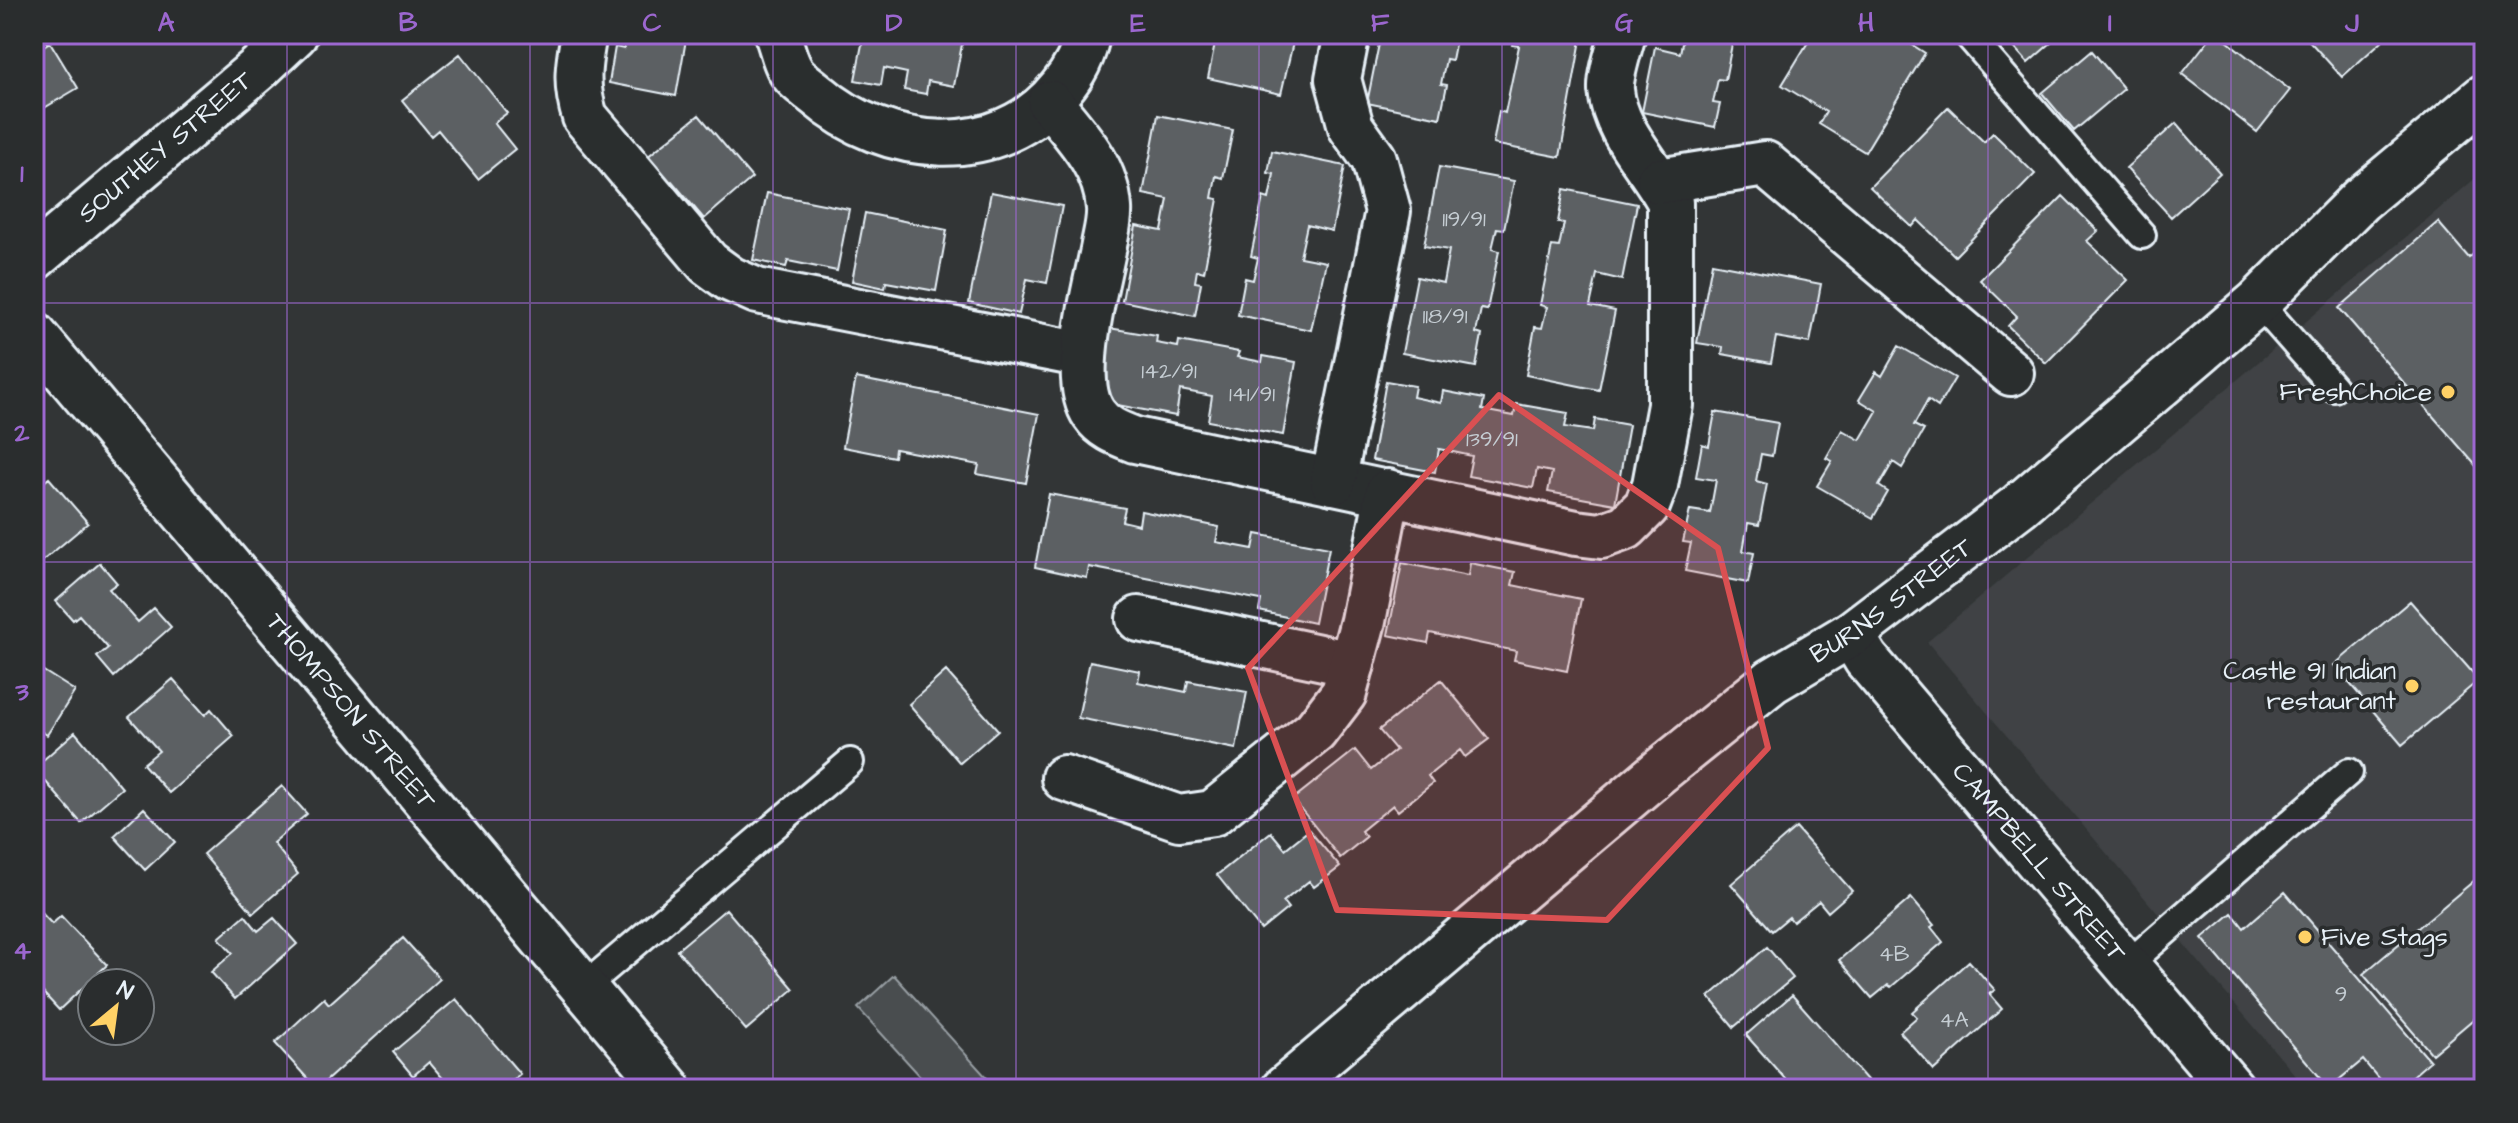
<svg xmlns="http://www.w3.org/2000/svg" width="2518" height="1123" viewBox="0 0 2518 1123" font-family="'Architects Daughter',sans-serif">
<rect width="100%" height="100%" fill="#323536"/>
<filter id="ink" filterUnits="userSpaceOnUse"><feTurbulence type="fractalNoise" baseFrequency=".0125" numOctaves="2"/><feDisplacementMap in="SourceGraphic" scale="16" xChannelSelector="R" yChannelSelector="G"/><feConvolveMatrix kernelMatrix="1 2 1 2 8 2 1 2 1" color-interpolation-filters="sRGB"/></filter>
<g filter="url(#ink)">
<path fill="#3f4244" d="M 2484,171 L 2484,1089 L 2307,1089 L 1927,642 Z"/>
<path fill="#494d4f" stroke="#989fa4" stroke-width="2" d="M 894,975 L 997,1089 L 932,1089 L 858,1008 Z"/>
<path fill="#5c6063" stroke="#e8f1f8" stroke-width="2" d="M 40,34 L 57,34 L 47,43 Z
M 627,34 L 687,34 L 676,96 L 609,83 L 615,47 L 624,49 Z
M 864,34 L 964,34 L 954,86 L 928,81 L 926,94 L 904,90 L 907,73 L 884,68 L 881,85 L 855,80 Z
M 1217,34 L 1295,34 L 1281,94 L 1208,78 Z
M 1381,34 L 1457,34 L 1452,60 L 1446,59 L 1441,84 L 1447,85 L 1440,118 L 1367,103 Z
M 1514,34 L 1582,34 L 1560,157 L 1493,144 L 1499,111 L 1505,113 L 1519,46 L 1512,45 Z
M 1684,34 L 1734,34 L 1725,80 L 1718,79 L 1713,103 L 1720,104 L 1715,127 L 1642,112 L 1655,47 L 1680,53 Z
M 1813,34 L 1895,34 L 1925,53 L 1865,152 L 1819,124 L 1826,112 L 1782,85 Z
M 2002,34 L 2057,34 L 2059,36 L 2028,63 Z
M 2213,34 L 2218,34 L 2290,90 L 2257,132 L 2182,74 Z
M 2303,34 L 2375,34 L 2382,41 L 2342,77 Z
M 50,42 L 78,88 L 34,114 L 34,52 Z
M 2092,51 L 2124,89 L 2074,131 L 2042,93 Z
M 460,54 L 507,113 L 494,123 L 515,149 L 478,179 L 438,130 L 431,136 L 402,100 Z
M 1948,107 L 1984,142 L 1993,133 L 2035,174 L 1955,256 L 1918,220 L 1912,227 L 1870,187 Z
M 699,115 L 752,178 L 704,219 L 672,181 L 668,184 L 646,158 Z
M 1158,115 L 1233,130 L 1223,178 L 1216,176 L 1212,198 L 1218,199 L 1204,272 L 1197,270 L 1195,282 L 1201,283 L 1195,316 L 1122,301 L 1136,226 L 1162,231 L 1168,199 L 1143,194 Z
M 2176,123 L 2220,173 L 2171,217 L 2126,168 Z
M 1272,151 L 1345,166 L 1332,231 L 1307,225 L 1300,257 L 1326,262 L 1311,330 L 1238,315 L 1245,278 L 1253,280 L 1258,258 L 1251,256 L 1263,197 L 1269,199 L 1274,174 L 1268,173 Z
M 1439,167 L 1514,181 L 1504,229 L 1497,228 L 1492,249 L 1499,251 L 1487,310 L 1481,309 L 1476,333 L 1482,335 L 1476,367 L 1402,353 L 1417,277 L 1443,283 L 1449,250 L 1424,246 Z
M 1564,189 L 1637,204 L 1622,280 L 1597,274 L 1590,306 L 1615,311 L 1599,390 L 1526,375 L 1535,327 L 1542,328 L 1547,307 L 1540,305 L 1552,246 L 1559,247 L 1564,223 L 1558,222 Z
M 991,192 L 1062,206 L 1047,283 L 1027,279 L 1019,314 L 969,303 Z
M 767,193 L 849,209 L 837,271 L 788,261 L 786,267 L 753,260 Z
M 2063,196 L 2098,231 L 2087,241 L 2128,280 L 2046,363 L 2008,326 L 2017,316 L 1980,280 Z
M 865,213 L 947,230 L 936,291 L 886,282 L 885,288 L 852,281 Z
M 2438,222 L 2469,258 L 2484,245 L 2484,475 L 2339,308 Z
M 1712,263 L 1821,284 L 1810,343 L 1776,337 L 1771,363 L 1722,354 L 1723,347 L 1697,343 Z
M 1109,328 L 1157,336 L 1156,343 L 1178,347 L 1179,341 L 1239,352 L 1237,357 L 1262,362 L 1263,356 L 1296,362 L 1283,435 L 1208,421 L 1212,396 L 1180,390 L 1176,416 L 1096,401 Z
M 1899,346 L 1955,378 L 1938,407 L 1928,400 L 1914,425 L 1924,430 L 1902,468 L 1893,462 L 1879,486 L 1888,492 L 1873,518 L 1817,486 L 1832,461 L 1826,458 L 1842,430 L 1860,440 L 1877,411 L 1859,400 L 1876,372 L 1882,376 Z
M 856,378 L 1039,414 L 1026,483 L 977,474 L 979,465 L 895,449 L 894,457 L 843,447 Z
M 1386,381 L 1415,386 L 1413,397 L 1441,403 L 1443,391 L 1484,399 L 1482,410 L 1514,416 L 1516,404 L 1568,413 L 1565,427 L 1593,431 L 1595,419 L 1629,425 L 1615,504 L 1548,492 L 1552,472 L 1537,469 L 1533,488 L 1468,476 L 1472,456 L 1439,449 L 1435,472 L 1372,460 Z
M 1715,412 L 1778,423 L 1772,456 L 1761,454 L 1756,481 L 1767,484 L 1759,525 L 1748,523 L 1743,551 L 1754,553 L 1748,583 L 1685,571 L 1691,543 L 1683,542 L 1690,510 L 1710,513 L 1716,480 L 1696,477 L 1702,444 L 1709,446 Z
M 49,478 L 88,523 L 34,568 L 34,490 Z
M 1049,494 L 1125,508 L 1122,521 L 1139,525 L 1141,511 L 1219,527 L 1216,542 L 1253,549 L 1256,534 L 1329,548 L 1314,623 L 1259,611 L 1261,600 L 1089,567 L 1087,578 L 1035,567 Z
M 100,563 L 117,583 L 109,589 L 138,622 L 154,608 L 171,627 L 114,677 L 97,657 L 108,648 L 79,615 L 73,620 L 56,601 Z
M 1402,563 L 1468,576 L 1470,563 L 1515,572 L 1512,585 L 1581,599 L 1567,671 L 1514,660 L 1516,651 L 1430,633 L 1428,643 L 1388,635 Z
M 2410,601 L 2479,680 L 2402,745 L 2334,665 Z
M 1090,661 L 1140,671 L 1138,682 L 1186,692 L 1188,681 L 1247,692 L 1236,749 L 1078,718 Z
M 34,665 L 75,691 L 47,735 L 34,727 Z
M 946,671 L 998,730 L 960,763 L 909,704 Z
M 173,679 L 205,715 L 211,709 L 234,736 L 169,793 L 143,764 L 159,751 L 129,717 Z
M 1441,680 L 1489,739 L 1465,757 L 1460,750 L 1428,776 L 1433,783 L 1398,811 L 1393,805 L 1361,831 L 1366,837 L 1340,858 L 1293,799 L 1355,750 L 1371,770 L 1396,750 L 1379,730 Z
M 75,732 L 122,788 L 81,823 L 34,768 Z
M 282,786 L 307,814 L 273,843 L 298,874 L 253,913 L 203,854 Z
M 144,808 L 175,842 L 145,870 L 114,836 Z
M 1796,828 L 1852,891 L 1828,912 L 1819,901 L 1793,922 L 1789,917 L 1772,931 L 1731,884 Z
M 1309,830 L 1340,867 L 1314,887 L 1309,881 L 1283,902 L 1288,908 L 1261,930 L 1217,875 L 1271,832 L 1285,849 Z
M 2482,874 L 2484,877 L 2484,1010 L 2432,1054 L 2363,974 Z
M 2285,892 L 2430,1061 L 2398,1089 L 2387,1089 L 2363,1060 L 2329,1088 L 2202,938 L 2232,913 L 2244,928 Z
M 1911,898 L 1934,925 L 1931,927 L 1943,942 L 1891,987 L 1888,985 L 1872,998 L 1839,960 Z
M 34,905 L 52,924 L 61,916 L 107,965 L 59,1010 L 34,983 Z
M 726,909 L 794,989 L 746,1030 L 677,950 Z
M 245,915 L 258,931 L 274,918 L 297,944 L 235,999 L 211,972 L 233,953 L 219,938 Z
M 403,938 L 440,979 L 317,1089 L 275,1043 L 324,998 L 329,1004 Z
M 1767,947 L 1793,978 L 1734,1027 L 1709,997 Z
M 1969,961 L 1995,990 L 1989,994 L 2002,1009 L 1934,1070 L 1900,1032 L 1917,1017 L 1912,1012 Z
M 1792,995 L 1875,1089 L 1794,1089 L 1746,1035 Z
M 456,999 L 520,1074 L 502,1089 L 452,1089 L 429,1062 L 413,1076 L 393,1052 Z"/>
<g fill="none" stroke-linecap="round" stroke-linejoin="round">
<g stroke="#e8f1f8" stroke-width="32">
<path id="lane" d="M 1967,34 L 2142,235
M 2258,302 L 2334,388
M 2127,965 L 2349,772
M 584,987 L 850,762"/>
</g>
<g stroke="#e8f1f8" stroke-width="50">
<g id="street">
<path d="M 584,34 C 578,66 575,85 585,117 L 708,263 L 730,279 L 757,291 L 1084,355"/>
<path d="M 777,34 C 782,46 785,64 793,74 C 798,81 809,88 816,94 C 885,154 999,166 1061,88 C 1073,74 1085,53 1087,34"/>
<path d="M 1050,103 C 1076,135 1106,165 1109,208 C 1110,220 1106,234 1104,245 C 1096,288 1069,378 1094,414 C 1104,429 1120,434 1135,440 L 1576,533 L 1601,536 L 1626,527 L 1647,506 L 1655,485 L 1670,405 L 1670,202 C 1651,165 1615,133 1611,90 C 1610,76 1619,49 1623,34"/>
<path d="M 1659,181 L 1765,164 L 2011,373"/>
<path id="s1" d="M 34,258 L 260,67 L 295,34"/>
<path d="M 1333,482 L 1388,211 L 1374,159 L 1351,127 L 1338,79 L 1347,34"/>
<path d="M 1139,619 L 1352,664"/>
<path id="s2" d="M 1851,634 L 1866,659 L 2232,1089"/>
<path d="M 1064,778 L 1179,818 L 1213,813 L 1315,731 L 1344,693 L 1363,621 L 1388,492"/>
<path id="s3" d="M 1284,1089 L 1660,771 L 1772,681 L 1851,634 L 2020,505 L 2258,302 L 2360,200 L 2484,97"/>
</g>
</g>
<g stroke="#e8f1f8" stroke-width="50">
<g id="secondary">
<path id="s4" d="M 34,335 L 669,1089"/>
</g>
</g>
<use href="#lane" stroke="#2a2d2e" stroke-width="26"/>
<use href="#street" stroke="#2a2d2e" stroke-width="44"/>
<use href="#secondary" stroke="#2a2d2e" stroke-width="44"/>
</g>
</g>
<path fill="#da5052" fill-opacity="0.2" stroke="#da5052" stroke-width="6" stroke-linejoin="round" d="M 1499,395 L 1718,548 L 1768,748 L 1607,920 L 1337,910 L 1248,668 Z"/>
<path fill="none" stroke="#9c67d0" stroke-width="2" stroke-opacity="0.55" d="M 287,34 L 287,1089M 530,34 L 530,1089M 773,34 L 773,1089M 1016,34 L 1016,1089M 1259,34 L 1259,1089M 1502,34 L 1502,1089M 1745,34 L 1745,1089M 1988,34 L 1988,1089M 2231,34 L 2231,1089M 34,303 L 2484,303M 34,562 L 2484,562M 34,820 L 2484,820"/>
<g fill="#ffd166" stroke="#2a2d2e" stroke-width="3">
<circle cx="2448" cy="392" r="8"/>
<circle cx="2412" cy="686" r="8"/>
<circle cx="2305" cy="937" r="8"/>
</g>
<g text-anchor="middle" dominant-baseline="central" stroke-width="7" stroke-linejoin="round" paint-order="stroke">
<g font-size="22" fill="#c5cdd3">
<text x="1464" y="219">119/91</text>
<text x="1445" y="316">118/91</text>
<text x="1169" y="371">142/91</text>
<text x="1252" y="394">141/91</text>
<text x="1492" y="439">139/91</text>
<text x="1894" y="954">4B</text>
<text x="2341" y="994">9</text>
<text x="1954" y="1020">4A</text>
</g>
<g font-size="26" fill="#e8f1f8" stroke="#2a2d2e">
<text stroke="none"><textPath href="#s1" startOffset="172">SOUTHEY STREET</textPath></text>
<text stroke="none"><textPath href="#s3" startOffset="780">BURNS STREET</textPath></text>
<text stroke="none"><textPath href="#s4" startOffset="492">THOMPSON STREET</textPath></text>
<text stroke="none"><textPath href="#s2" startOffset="296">CAMPBELL STREET</textPath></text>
</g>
<g font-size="26" fill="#e8f1f8" stroke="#2a2d2e" text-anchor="end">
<text x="2432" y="392">FreshChoice</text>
<text x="2396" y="671">Castle 91 Indian<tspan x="2396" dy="30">restaurant</tspan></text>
<text x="2321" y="937" text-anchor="start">Five Stags</text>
</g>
</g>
<rect width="2518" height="1123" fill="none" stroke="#2a2d2e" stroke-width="88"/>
<g transform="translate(116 1007) rotate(29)"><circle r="38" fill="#2a2d2e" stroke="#767b7f" stroke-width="2"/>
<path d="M0-6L14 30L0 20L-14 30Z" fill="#ffd166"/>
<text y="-12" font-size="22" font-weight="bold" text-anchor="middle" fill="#e8f1f8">N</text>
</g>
<rect x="44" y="44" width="2430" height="1035" fill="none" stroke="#9c67d0" stroke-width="3"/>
<g font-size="26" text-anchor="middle" font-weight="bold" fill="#9c67d0">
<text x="166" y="31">A</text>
<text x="408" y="31">B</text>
<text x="652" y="31">C</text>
<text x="894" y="31">D</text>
<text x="1138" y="31">E</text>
<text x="1380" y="31">F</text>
<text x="1624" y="31">G</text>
<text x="1866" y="31">H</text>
<text x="2110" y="31">I</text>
<text x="2352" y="31">J</text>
<text x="22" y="182">1</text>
<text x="22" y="441">2</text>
<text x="22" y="700">3</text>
<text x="22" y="959">4</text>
</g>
</svg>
